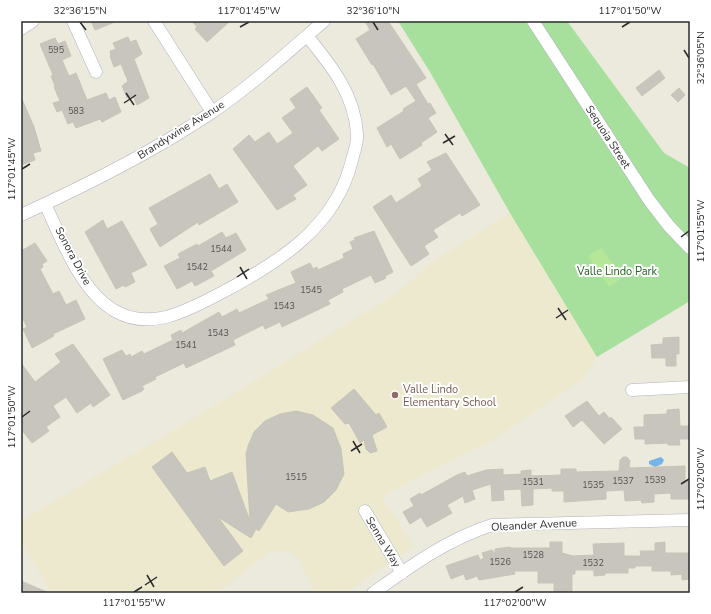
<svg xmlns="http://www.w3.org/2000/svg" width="711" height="614" viewBox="0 0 711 614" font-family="'Nunito Sans',sans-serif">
<rect width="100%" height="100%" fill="#ece9dd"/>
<path fill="#ede9ce" d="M 510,213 L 597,357 L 583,379 L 492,441 L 422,475 L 382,497 L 414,546 L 345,593 L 315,593 L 299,560 L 288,551 L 271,551 L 217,593 L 52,593 L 21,541 L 21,521 L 206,411 L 400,291 L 432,262 Z"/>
<path fill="#a6e09c" d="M 398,21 L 567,21 L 664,153 L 690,168 L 690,301 L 597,357 L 510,213 L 430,72 Z"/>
<path fill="#b6e799" d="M 601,248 L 623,277 L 609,287 L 588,256 Z"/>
<path fill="#75b3e9" d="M 661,457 L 664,460 L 662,464 L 655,467 L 649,464 L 649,461 Z"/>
<path fill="#c7c5bd" stroke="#c7c5b7" d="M 91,21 L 117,21 L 95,30 Z
M 192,21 L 230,21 L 207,42 L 195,29 L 197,27 Z
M 365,21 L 388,21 L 426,78 L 416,84 L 428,104 L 430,103 L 436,113 L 428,118 L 437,132 L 421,143 L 422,145 L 400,159 L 391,144 L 387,147 L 377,128 L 404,111 L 403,109 L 416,101 L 406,86 L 391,95 L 373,64 L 372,65 L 356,39 L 370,30 Z
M 128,37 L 130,42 L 136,40 L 142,54 L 134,59 L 149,98 L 137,105 L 133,96 L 127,98 L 122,86 L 128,81 L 121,64 L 114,67 L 110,56 L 111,55 L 110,51 L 116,49 L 113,43 Z
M 55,38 L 58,44 L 65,41 L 71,56 L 62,60 L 69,76 L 76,73 L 87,100 L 106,93 L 109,100 L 115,97 L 121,112 L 102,122 L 100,119 L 76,128 L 73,122 L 68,124 L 62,110 L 57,112 L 53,103 L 60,101 L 54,87 L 55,86 L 51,76 L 53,75 L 40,44 Z
M 659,70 L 665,78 L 642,96 L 636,88 Z
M 307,87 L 322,108 L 319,110 L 339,139 L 322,151 L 318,146 L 293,166 L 307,185 L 293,195 L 296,199 L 277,210 L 233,149 L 249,135 L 255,142 L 269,132 L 277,144 L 293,133 L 282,118 L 296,108 L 290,99 Z
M 679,88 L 685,95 L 678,102 L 671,95 Z
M 21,97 L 34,127 L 41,151 L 33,153 L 35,160 L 21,165 Z
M 446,153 L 480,205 L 462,216 L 460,213 L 433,230 L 438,237 L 424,246 L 429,254 L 411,266 L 373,207 L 391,195 L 396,203 L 422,186 L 418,179 L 432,170 L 427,162 Z
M 210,174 L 219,189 L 227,184 L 238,202 L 199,225 L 198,222 L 160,247 L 150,229 L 158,224 L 149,208 Z
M 103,220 L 107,229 L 122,221 L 147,265 L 131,273 L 135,282 L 125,287 L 124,285 L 116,289 L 85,232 Z
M 374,231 L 393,272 L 385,276 L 386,278 L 375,283 L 371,275 L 342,289 L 343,292 L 328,300 L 330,304 L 282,327 L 280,322 L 265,329 L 263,325 L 233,340 L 235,345 L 186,368 L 184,363 L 155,377 L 156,379 L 142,386 L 144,389 L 142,391 L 123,400 L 103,359 L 122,350 L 126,356 L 130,354 L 131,357 L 142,351 L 144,354 L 173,340 L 171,335 L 181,330 L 182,333 L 219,312 L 222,317 L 237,309 L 239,313 L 269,299 L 266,295 L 296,283 L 291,272 L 310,263 L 313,269 L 317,267 L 318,270 L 344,258 L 343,254 L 353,249 L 350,242 L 355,240 L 354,238 Z
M 222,232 L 226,238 L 236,233 L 246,250 L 211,271 L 214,276 L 195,286 L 192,281 L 177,289 L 164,266 L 180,258 L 178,254 L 197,244 L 198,246 Z
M 35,243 L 47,261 L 42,264 L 43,267 L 40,269 L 53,294 L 59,291 L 66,305 L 76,300 L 85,319 L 53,334 L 54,336 L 32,348 L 23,329 L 27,327 L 21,315 L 21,251 Z
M 679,337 L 679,354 L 676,354 L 676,366 L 666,366 L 666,358 L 652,358 L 651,345 L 663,344 L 663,338 Z
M 73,344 L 110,395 L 93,407 L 91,403 L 77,413 L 66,397 L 53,406 L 60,417 L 46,427 L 49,431 L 32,443 L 21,429 L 21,363 L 35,382 L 61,362 L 55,354 Z
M 354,389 L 376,415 L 379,413 L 387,427 L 372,435 L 377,451 L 370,453 L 366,449 L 364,440 L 360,443 L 349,423 L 345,424 L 331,408 Z
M 587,401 L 599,416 L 604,412 L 610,419 L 611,417 L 622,429 L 604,444 L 582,420 L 573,427 L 565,416 Z
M 679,409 L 680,426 L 690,426 L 690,439 L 679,439 L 680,445 L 668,445 L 668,443 L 645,444 L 645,439 L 635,439 L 634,427 L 644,427 L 644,415 L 667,414 L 667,410 Z
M 296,411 L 313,415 L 333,428 L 341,449 L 344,474 L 336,490 L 324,502 L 309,509 L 288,512 L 276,504 L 259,531 L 256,529 L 251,538 L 218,517 L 243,551 L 224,566 L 152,467 L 172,452 L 187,473 L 205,467 L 210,481 L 232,472 L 250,521 L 246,454 L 248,446 L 254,432 L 265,421 L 280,414 Z
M 623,457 L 627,457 L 630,461 L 629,468 L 685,466 L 685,481 L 690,481 L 690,499 L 671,499 L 671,493 L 654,494 L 654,502 L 642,503 L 641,500 L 625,501 L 624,490 L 606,491 L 606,499 L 564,502 L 564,491 L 552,491 L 552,488 L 533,489 L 533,505 L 522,506 L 521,489 L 503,490 L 504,500 L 492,501 L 491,484 L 472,490 L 475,499 L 465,503 L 463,496 L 447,505 L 452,513 L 427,527 L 421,517 L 410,524 L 403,512 L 414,506 L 410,499 L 420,493 L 421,495 L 457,475 L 465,472 L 467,476 L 486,470 L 503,469 L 503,475 L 521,474 L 521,471 L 531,470 L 531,476 L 561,475 L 561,469 L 576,469 L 576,472 L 619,471 L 620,460 Z
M 550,542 L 562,542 L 562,553 L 573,556 L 594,555 L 593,544 L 624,543 L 624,556 L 641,556 L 640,551 L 655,551 L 655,543 L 665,542 L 665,553 L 690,553 L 690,579 L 682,580 L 682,574 L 671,575 L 671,571 L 652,571 L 652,566 L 635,566 L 635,568 L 628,568 L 628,573 L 605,573 L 605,575 L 594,576 L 594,570 L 575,570 L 575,574 L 572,574 L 572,593 L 554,593 L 554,583 L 538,583 L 538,571 L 514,571 L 515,574 L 479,580 L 477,576 L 466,580 L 464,574 L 451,579 L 446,566 L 478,555 L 480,560 L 484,558 L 482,553 L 492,550 L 495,554 L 495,549 L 510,547 L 511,548 L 550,548 Z
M 21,581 L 49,593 L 21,593 Z"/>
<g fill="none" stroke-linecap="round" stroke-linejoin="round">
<g stroke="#b1b1be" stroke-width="13">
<path id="minor" d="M 73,21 L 96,72
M 154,21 L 212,112
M 533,21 L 649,200 L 669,226 L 690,248
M 21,29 L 33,21
M 45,204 C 62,239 80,291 115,311 C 152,332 190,309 223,292 C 279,262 336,227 352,160 C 354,152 358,142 357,134 C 355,95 331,65 307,36
M 21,215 C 87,185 151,153 211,113 C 251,86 288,52 324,21
M 632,390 L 690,387
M 365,511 L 402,573
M 373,593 C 412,565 446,540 492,525 L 690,520"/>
</g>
<use href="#minor" stroke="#fff" stroke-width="12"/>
</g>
<path fill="none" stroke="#2b2b2b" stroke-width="1.5" d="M 80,22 L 86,30M 373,22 L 378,30M 240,27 L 249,22M 622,27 L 630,22M 684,50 L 689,58M 126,93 L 134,105M 124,103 L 136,95M 445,134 L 453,145M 443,143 L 455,136M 22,169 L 30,164M 681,237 L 689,231M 240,267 L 247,279M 237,277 L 249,269M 558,308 L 566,320M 556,318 L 568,310M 22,417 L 30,411M 353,441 L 360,453M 351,451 L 362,444M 681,484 L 689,479M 147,575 L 154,587M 145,585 L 157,577M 134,592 L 142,587M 515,592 L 523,587"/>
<circle fill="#8d6e63" stroke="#fff" stroke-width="1.5" cx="395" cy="395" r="4"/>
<g text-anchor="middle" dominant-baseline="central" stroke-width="4" stroke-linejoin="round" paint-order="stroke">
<g font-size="9" fill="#525250">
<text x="56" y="50">595</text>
<text x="76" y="111">583</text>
<text x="221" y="249">1544</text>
<text x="197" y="267">1542</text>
<text x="311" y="290">1545</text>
<text x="284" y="306">1543</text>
<text x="218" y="333">1543</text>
<text x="186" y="345">1541</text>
<text x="296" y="477">1515</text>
<text x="655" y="480">1539</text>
<text x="623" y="481">1537</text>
<text x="533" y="482">1531</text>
<text x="593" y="485">1535</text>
<text x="533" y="555">1528</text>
<text x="500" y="562">1526</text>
<text x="593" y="563">1532</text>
</g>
<g font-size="11" fill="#2b2b2b" stroke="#fff">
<text transform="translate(181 130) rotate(-32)">Brandywine Avenue</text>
<text transform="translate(608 137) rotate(57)">Sequoia Street</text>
<text transform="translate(73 256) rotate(62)">Sonora Drive</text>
<text transform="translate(534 525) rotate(-3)">Oleander Avenue</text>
<text transform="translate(383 542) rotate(59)">Senna Way</text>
</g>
<g font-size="11" fill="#1e651e" stroke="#fff">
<text x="617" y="271">Valle Lindo Park</text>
</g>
<g font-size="11" fill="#785e54" stroke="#fff" text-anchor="start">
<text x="403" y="389">Valle Lindo<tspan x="403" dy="13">Elementary School</tspan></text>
</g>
</g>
<rect width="711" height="614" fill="none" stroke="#ffffff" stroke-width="44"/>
<rect x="22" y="22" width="667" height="570" fill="none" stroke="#2b2b2b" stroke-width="1.5"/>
<g font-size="10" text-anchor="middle" fill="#2b2b2b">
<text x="80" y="14">32°36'15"N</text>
<text x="249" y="14">117°01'45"W</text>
<text x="373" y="14">32°36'10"N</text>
<text x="630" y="14">117°01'50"W</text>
<text transform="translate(700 58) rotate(-90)" y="4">32°36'05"N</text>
<text transform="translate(11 169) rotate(-90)" y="4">117°01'45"W</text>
<text transform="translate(700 231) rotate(-90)" y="4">117°01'55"W</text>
<text transform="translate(11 417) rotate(-90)" y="4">117°01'50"W</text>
<text transform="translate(700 479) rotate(-90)" y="4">117°02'00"W</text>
<text x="134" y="606">117°01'55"W</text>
<text x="515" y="606">117°02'00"W</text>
</g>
</svg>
